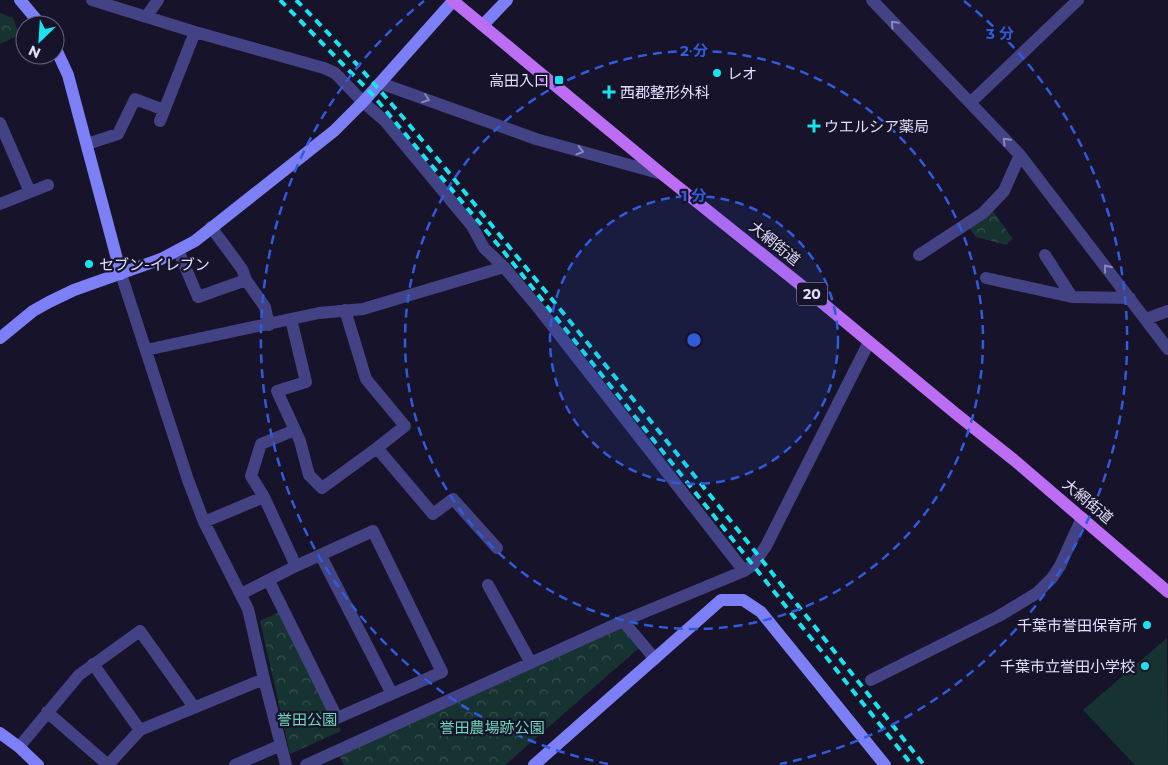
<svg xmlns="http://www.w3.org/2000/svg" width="1168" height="765" viewBox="0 0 1168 765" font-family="Montserrat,'Noto Sans JP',sans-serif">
<defs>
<pattern id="park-crowns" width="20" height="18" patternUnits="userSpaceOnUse" patternTransform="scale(1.25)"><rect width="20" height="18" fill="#163331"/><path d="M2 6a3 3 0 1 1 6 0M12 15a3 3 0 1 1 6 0" fill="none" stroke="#385050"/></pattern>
</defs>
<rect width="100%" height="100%" fill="#16132a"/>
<path fill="#163331" d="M 1167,638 L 1168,765 L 1135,765 L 1083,710 Z"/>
<path fill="url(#park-crowns)" d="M 0,13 L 13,18 L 20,35 L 0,44 Z
M 993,211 L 1013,239 L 1006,245 L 976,237 L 969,227 Z
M 281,611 L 341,731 L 290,754 L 260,621 Z
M 617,628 L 623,629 L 639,648 L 505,765 L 344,765 L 339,756 Z"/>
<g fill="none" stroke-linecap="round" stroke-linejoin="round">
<path stroke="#424285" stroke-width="12" d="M 92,0 L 195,32 L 324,68 L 335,73 L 363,102 L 385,121 L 472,226 L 484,248 L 504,267 L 540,310 L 744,571
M 872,0 L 1020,155 L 1168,349
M 146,17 L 158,0
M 380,83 L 536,139 L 662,174
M 971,102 L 1078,0
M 160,121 L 195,32
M 0,123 L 30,192
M 87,144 L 118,134 L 135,99 L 164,110
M 0,204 L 48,185
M 211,227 L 242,269 L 246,280 L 265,307 L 269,325
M 178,250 L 198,297 L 246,280
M 919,255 L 983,213 L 1004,191 L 1020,155
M 1045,255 L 1072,297
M 121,274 L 188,480 L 204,522 L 248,609 L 264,679 L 286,765
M 986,278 L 1072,297 L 1130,298
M 345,310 L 366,379 L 405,426 L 377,448
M 291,319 L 306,382 L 277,391 L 300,441 L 309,475 L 322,488 L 377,448 L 433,514 L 453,499 L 497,548
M 1146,319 L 1168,311
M 146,350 L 319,313 L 363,309 L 504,267
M 264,497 L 251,476 L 261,444 L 295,430
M 204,522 L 264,497 L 296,566
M 321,556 L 392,694
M 488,585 L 531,663
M 241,594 L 296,566 L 373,531 L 442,672 L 337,718 L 269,581
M 623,621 L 655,659
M 93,664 L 140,730
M 871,680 L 999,616 L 1037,593 L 1052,578 L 1060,566 L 1082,518
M 47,712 L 108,765
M 19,747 L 79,675 L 140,631 L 194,707
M 108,765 L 140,730 L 264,679
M 235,765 L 281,745
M 306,765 L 623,621 L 744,571 L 753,565 L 766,546 L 869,342"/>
<path stroke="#7c7ff5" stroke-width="12" d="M 20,0 L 41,25
M 483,25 L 507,0
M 55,47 L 68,75 L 121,274
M 0,338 L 33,311 L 49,302 L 74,290 L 161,259 L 195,241 L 334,131 L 363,102 L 453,1
M 0,733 L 19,747 L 38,765
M 534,765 L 721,600 L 743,600 L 761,612 L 885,765"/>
<path stroke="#bb6df4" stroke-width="12" d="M 452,0 L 662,174 L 802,286 L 955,413 L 1014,460 L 1168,592"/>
<path stroke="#18e3ee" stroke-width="4" stroke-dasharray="8 6" stroke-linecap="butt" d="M 280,0 L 371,93 L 504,252 L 912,765
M 296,0 C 385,89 462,190 542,287 C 671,445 798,605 924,765"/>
</g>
<defs><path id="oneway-chevron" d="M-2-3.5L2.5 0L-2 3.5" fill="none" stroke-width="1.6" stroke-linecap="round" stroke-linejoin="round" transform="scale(1.25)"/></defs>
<g stroke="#8988bb">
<use href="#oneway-chevron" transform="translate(894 24) rotate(-133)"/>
<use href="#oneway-chevron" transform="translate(426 99) rotate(20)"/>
<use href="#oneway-chevron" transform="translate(1006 141) rotate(-133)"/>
<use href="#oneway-chevron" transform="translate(580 151) rotate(16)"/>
<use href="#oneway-chevron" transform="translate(1107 268) rotate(-128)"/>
</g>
<circle cx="694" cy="340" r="144" fill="#305cdc" fill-opacity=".12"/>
<g fill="none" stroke="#305cdc" stroke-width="2.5" stroke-dasharray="9 6">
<circle cx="694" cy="340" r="144"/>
<circle cx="694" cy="340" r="289"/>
<path d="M608 764A433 433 0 0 1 424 1M964 1A433 433 0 0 1 780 764"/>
</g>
<g fill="#18e3ee" stroke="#16132a" stroke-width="2">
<circle cx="717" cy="73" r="5"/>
<rect x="554" y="75" width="10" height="10" rx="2.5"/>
<path d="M606.5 84.5h5v5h5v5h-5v5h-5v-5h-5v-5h5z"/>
<path d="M811.5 118.5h5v5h5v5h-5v5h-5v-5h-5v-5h5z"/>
<circle cx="89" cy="264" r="5"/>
<circle cx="1147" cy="625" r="5"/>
<circle cx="1145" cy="666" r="5"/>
</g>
<g text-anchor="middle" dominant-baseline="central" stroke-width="4.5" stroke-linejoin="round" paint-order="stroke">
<rect fill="#16132a" stroke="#a3a1be" stroke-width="1" x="797" y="282.5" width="30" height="23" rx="4"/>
<g font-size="14" font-weight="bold" fill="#e0defd">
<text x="812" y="294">20</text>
</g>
<g font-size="15" fill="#e0defd" stroke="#16132a" text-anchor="start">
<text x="727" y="73">レオ</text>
<text x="549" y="80" text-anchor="end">高田入口</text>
<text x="620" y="92">西郡整形外科</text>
<text x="824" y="126">ウエルシア薬局</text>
<text x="99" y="264">セブン-イレブン</text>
<text x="1137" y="625" text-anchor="end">千葉市誉田保育所</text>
<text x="1135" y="666" text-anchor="end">千葉市立誉田小学校</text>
</g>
<g font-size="15" fill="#e0defd" stroke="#16132a">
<text transform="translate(775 243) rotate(39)">大網街道</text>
<text transform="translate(1088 501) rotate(40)">大網街道</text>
</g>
<g font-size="15" fill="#6ed9b9" stroke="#16132a">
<text x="307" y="719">誉田公園</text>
<text x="492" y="727">誉田農場跡公園</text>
</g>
</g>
<circle cx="694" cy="340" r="8" fill="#305cdc" stroke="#16132a" stroke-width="2.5"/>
<g font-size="15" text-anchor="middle" font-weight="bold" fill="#305cdc" stroke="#16132a" stroke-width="4.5" stroke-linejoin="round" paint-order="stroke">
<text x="1000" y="39">3 分</text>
<text x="694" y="56">2 分</text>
<text x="694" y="201">1 分</text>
</g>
<g transform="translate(40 40) rotate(205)"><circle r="24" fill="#16132a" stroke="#67647e"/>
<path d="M0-4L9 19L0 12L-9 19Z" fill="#18e3ee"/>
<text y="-8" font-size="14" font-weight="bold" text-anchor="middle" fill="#e0defd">N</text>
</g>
</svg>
